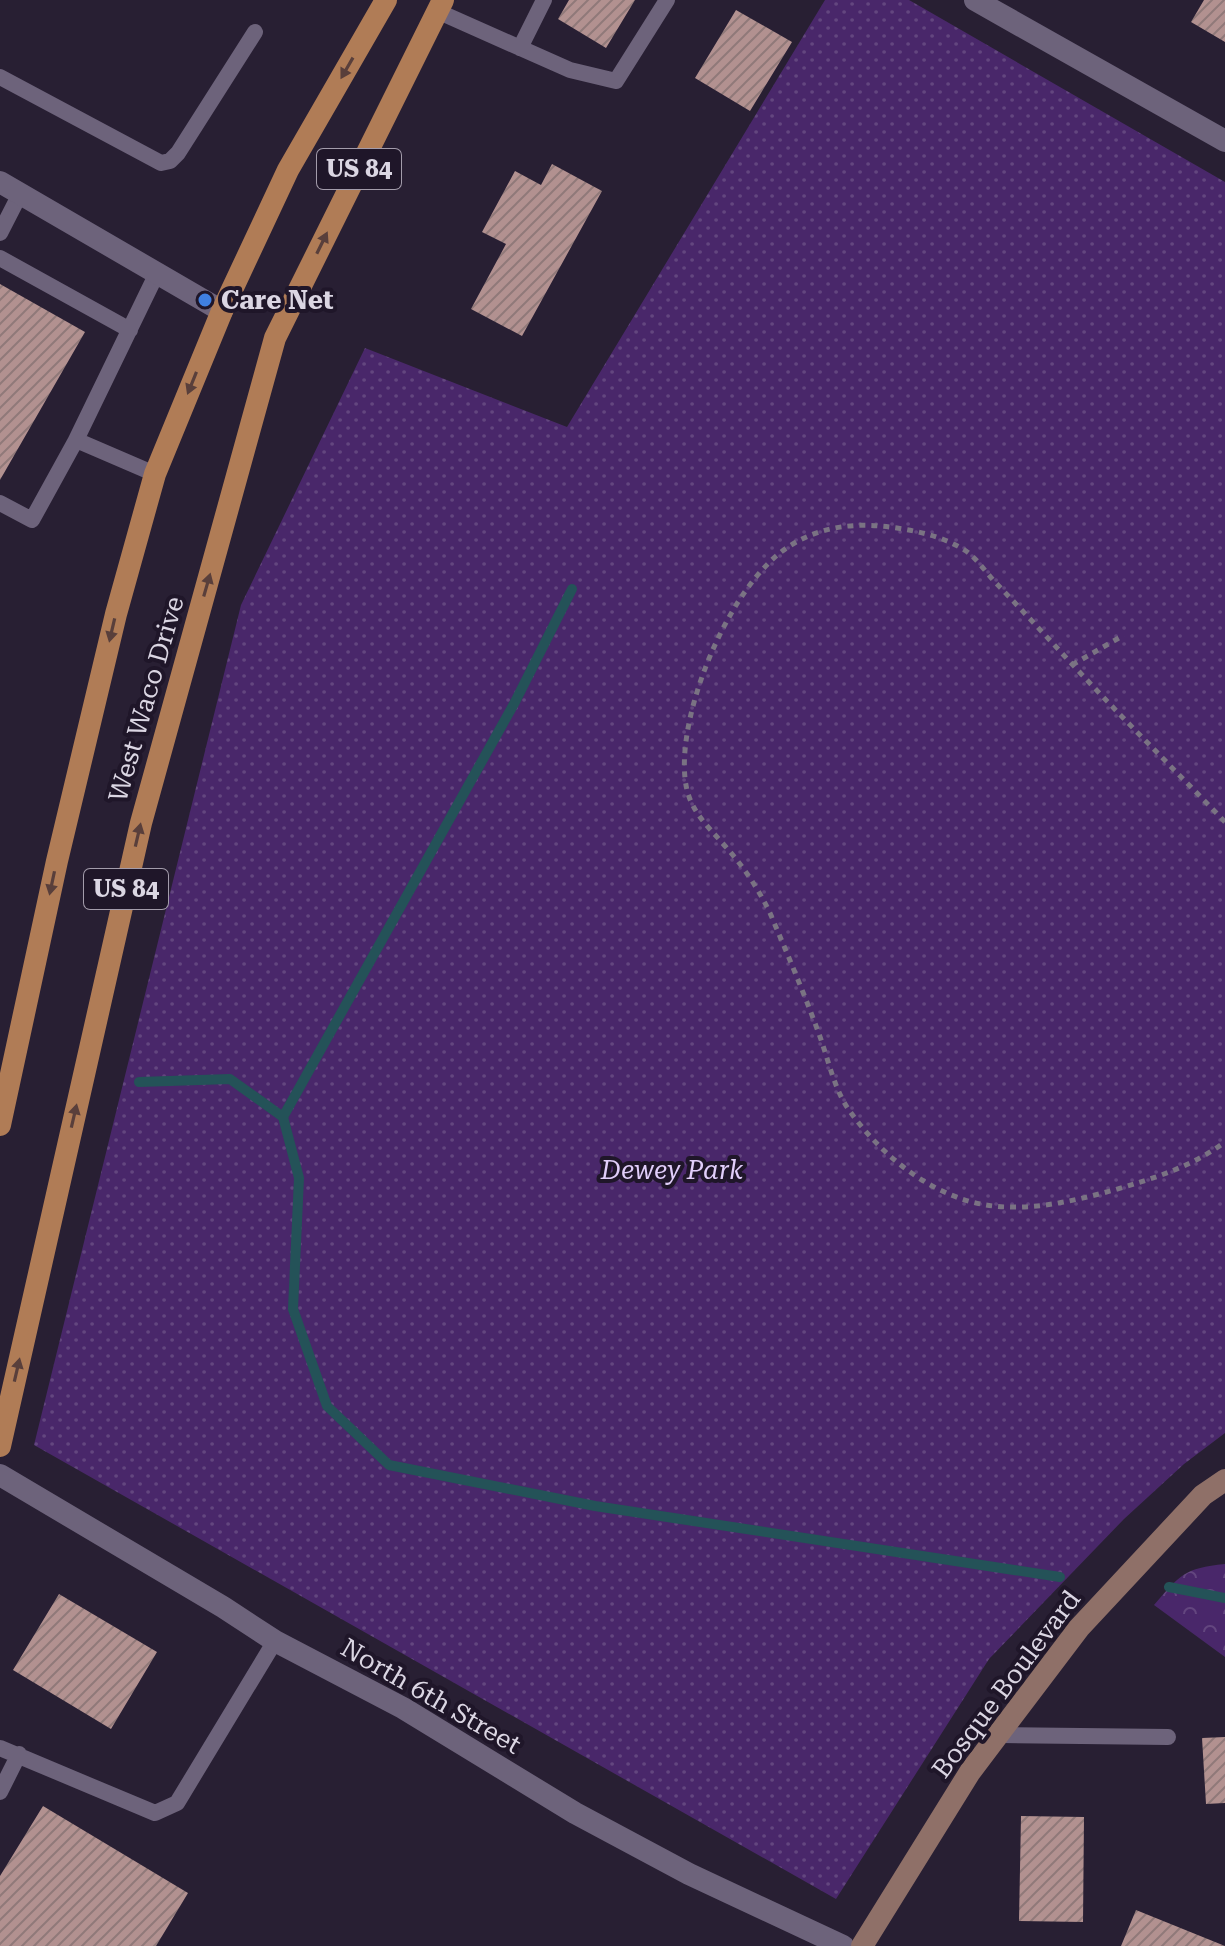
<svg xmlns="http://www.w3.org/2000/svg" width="1225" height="1946" viewBox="0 0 1225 1946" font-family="'Roboto Serif',serif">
<defs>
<pattern id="forest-crowns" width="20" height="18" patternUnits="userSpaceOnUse" patternTransform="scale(2)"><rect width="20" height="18" fill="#49276a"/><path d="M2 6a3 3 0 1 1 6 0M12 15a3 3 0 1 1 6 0" fill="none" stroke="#63467f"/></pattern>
<pattern id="park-dots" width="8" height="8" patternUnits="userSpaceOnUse" patternTransform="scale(2)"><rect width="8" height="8" fill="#49276a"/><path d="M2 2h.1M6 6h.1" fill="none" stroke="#63467f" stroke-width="1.8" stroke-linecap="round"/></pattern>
<pattern id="building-hatch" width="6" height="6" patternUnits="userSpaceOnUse" patternTransform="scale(2)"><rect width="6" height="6" fill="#b29190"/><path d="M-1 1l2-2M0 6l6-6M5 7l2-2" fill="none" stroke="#907979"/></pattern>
</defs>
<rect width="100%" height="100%" fill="#281f33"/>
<path fill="url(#forest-crowns)" d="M 1225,1564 L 1225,1657 L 1154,1605 C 1180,1575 1184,1568 1225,1564 Z"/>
<path fill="url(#park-dots)" d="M 825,0 L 909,0 L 1225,182 L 1225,1433 L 1184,1464 L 1124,1519 L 989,1659 L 836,1899 L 34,1445 L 241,605 L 365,348 L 567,427 Z"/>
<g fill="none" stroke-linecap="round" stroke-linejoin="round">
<path stroke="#245258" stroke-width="10" d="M 139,1082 L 230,1079 L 283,1117 L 299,1178 L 293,1309 L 327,1406 L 389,1465 L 595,1506 L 1060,1577
M 283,1117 L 515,702 L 572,589
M 1169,1587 L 1225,1598"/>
</g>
<path fill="url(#building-hatch)" d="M 569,0 L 635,0 L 606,48 L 558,19 Z
M 1204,0 L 1225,0 L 1225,42 L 1191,22 Z
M 736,10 L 792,42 L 750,111 L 695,78 Z
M 552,164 L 602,191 L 522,336 L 471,309 L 506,244 L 482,232 L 515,171 L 541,185 Z
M 0,284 L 85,332 L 0,480 Z
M 59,1594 L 157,1652 L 111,1729 L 13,1670 Z
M 1225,1737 L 1225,1803 L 1206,1804 L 1202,1738 Z
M 43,1806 L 188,1893 L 156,1946 L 0,1946 L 0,1876 Z
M 1021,1816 L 1084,1817 L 1083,1922 L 1019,1921 Z
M 1136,1910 L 1225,1946 L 1121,1946 Z"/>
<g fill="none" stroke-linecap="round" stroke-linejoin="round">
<path stroke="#7a7383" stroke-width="5" stroke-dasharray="6 6" stroke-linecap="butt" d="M 1072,665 L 1124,635
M 1225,822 C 1174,769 1122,718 1072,664 C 1046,636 1020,608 994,581 C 985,571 977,559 966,551 C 944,537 922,532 897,528 C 858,522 822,525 788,547 C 730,585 678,710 685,778 C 688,809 705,823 725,846 C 743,866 758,888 770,913 C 787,953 804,993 819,1034 C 828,1058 834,1089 849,1110 C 885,1161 944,1207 1010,1207 C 1045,1208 1081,1199 1114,1190 C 1155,1178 1191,1167 1225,1142"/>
<path stroke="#6d637b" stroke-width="16" d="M 437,11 L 570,70 L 616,81 L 667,0
M 520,48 L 544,0
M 0,77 L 161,163 L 170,161 L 178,153 L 255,32
M 0,233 L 20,194
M 0,258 L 130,330
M 155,474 L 76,440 L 157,273
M 0,503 L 32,520 L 76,440
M 1001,1735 L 1168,1737
M 0,1748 L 155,1813 L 177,1803 L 275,1641
M 0,1792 L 19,1754"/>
<path stroke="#6d637b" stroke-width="22" d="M 975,0 L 1225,141
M 0,182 L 222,311
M 0,1475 L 223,1607 L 275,1641 L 403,1708 L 575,1813 L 689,1874 L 843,1946"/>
<path stroke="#8f7068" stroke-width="22" d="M 862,1946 L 970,1772 L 1079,1628 L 1203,1495 L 1225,1480"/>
<path stroke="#b07c56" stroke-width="22" d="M 0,1125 L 57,861 L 116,614 L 155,474 L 222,311 L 288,170 L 386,0
M 0,1446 L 141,823 L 275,338 L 443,0"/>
</g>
<defs><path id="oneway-solid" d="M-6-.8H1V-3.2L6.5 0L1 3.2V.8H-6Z" transform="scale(2)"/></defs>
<g fill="#593f3b">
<use href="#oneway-solid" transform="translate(347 68) rotate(120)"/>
<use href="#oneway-solid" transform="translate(322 243) rotate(-64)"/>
<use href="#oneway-solid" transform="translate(192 383) rotate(112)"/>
<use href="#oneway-solid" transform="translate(207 585) rotate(-74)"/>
<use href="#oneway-solid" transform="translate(112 630) rotate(103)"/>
<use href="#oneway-solid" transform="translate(138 835) rotate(-77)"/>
<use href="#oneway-solid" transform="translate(52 883) rotate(102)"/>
<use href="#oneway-solid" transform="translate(74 1116) rotate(-77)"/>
<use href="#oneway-solid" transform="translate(17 1370) rotate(-77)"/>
</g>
<circle fill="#3f7fe0" stroke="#1f1629" stroke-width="3" cx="205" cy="300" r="8"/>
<g text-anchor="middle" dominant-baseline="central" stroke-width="8" stroke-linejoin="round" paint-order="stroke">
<g fill="#1f1629" stroke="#a39cab" stroke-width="2">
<rect x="317" y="149" width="84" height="40" rx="6"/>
<rect x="84" y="869" width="84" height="40" rx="6"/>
</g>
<g font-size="24" font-weight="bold" fill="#dbd6e3">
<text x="359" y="169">US 84</text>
<text x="126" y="889">US 84</text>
</g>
<g font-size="26" font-weight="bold" fill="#dbd6e3" stroke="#1f1629" text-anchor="start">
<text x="221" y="300">Care Net</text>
</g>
<g font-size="26" fill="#dbd6e3" stroke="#1f1629">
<text transform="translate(146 699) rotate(-74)">West Waco Drive</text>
<text transform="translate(1006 1684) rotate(-53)">Bosque Boulevard</text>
<text transform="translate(431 1696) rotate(30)">North 6th Street</text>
</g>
<g font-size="26" font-style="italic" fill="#e1cefa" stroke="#1f1629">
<text x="672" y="1170">Dewey Park</text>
</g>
</g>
</svg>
